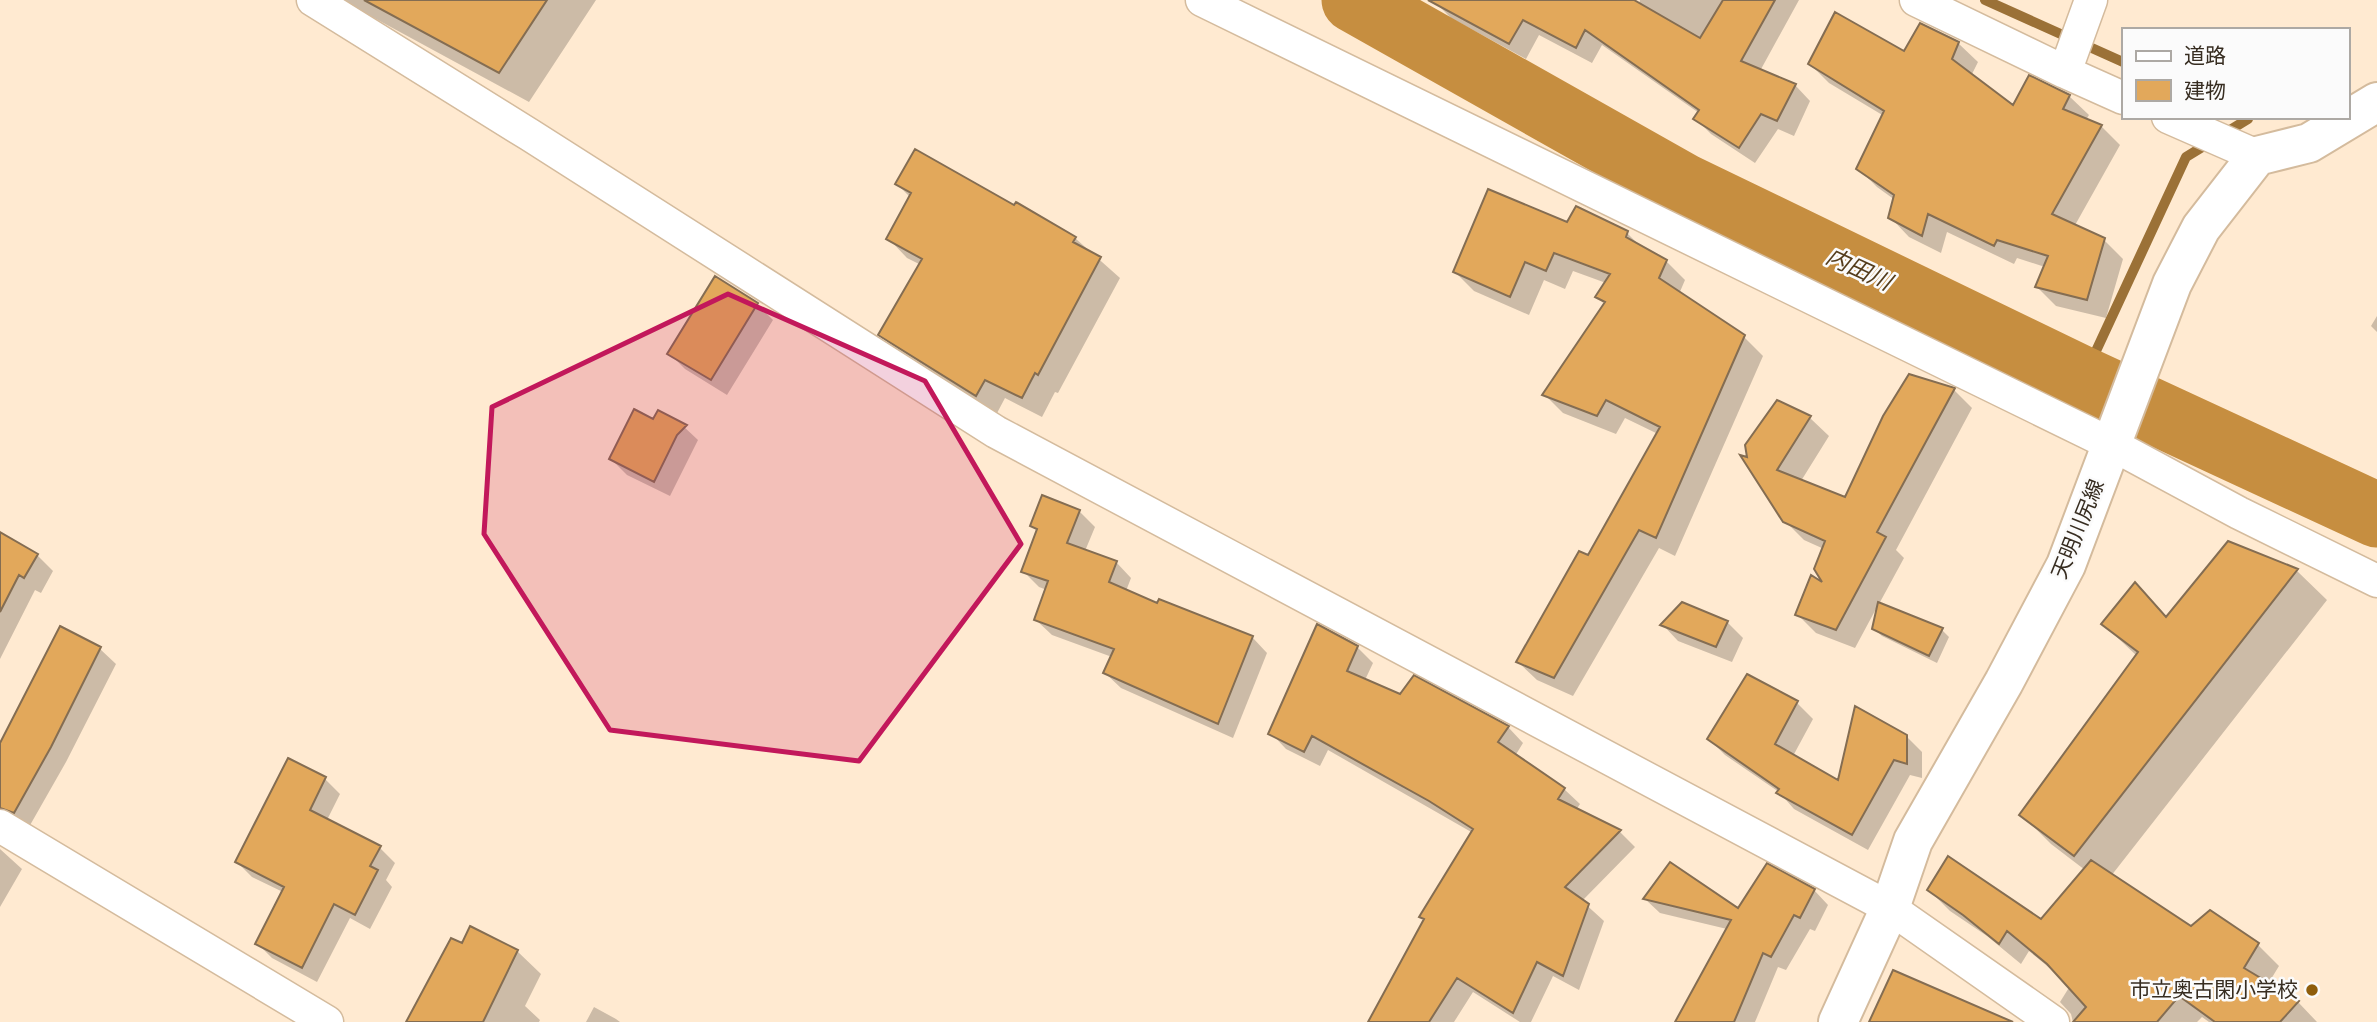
<svg xmlns="http://www.w3.org/2000/svg" width="2377" height="1022" viewBox="0 0 2377 1022" font-family="'Fira Sans','Noto Sans JP',sans-serif">
<rect width="100%" height="100%" fill="#ffead1"/>
<path fill="#0003" d="M 341,0 L 596,0 L 529,102 Z
M 1437,0 L 1607,0 L 1636,15 L 1640,0 L 1799,0 L 1760,71 L 1795,85 L 1810,101 L 1794,136 L 1778,129 L 1755,163 L 1711,134 L 1695,118 L 1699,113 L 1602,45 L 1592,63 L 1539,35 L 1526,59 L 1451,18 L 1435,2 Z
M 1958,43 L 1978,62 L 1971,76 L 2014,108 L 2069,96 L 2089,115 L 2086,120 L 2101,126 L 2120,145 L 2074,227 L 2104,240 L 2123,259 L 2106,318 L 2056,306 L 2037,287 L 2045,267 L 2017,258 L 2014,264 L 1947,232 L 1941,253 L 1909,237 L 1890,217 L 1895,200 L 1877,187 L 1858,168 L 1884,116 L 1829,83 L 1810,64 L 1905,54 Z
M 897,184 L 1075,238 L 1120,278 L 1058,393 L 1055,392 L 1042,417 L 1005,398 L 996,415 L 900,355 L 881,335 L 921,265 L 907,258 L 888,238 L 911,198 Z
M 1568,224 L 1627,233 L 1643,249 L 1666,261 L 1685,280 L 1679,294 L 1744,337 L 1763,356 L 1675,556 L 1659,548 L 1573,696 L 1537,680 L 1518,662 L 1589,557 L 1658,434 L 1625,418 L 1616,434 L 1563,413 L 1544,394 L 1605,305 L 1598,297 L 1606,283 L 1573,271 L 1565,289 L 1544,280 L 1529,315 L 1474,291 L 1455,272 Z
M 757,304 L 773,320 L 727,395 L 685,369 L 669,353 Z
M 2377,316 L 2377,332 L 2371,326 Z
M 1954,390 L 1972,408 L 1896,550 L 1904,558 L 1879,604 L 1942,630 L 1949,637 L 1937,663 L 1882,636 L 1874,629 L 1877,607 L 1855,648 L 1816,633 L 1797,614 L 1828,588 L 1824,549 L 1804,540 L 1784,520 L 1749,460 L 1810,418 L 1829,436 L 1801,481 L 1846,499 Z
M 654,421 L 682,425 L 698,440 L 670,496 L 627,475 L 611,459 Z
M 1079,511 L 1095,527 L 1085,551 L 1116,562 L 1131,578 L 1126,591 L 1158,605 L 1252,637 L 1267,653 L 1233,738 L 1121,688 L 1105,673 L 1112,657 L 1052,635 L 1036,620 L 1047,590 L 1039,587 L 1023,571 L 1038,532 L 1032,526 Z
M 0,534 L 37,555 L 53,571 L 41,593 L 35,590 L 0,659 Z
M 2229,543 L 2297,571 L 2327,600 L 2111,876 L 2191,928 L 2210,912 L 2258,945 L 2279,966 L 2268,984 L 2298,1002 L 2317,1022 L 2209,1022 L 2202,1017 L 2197,1022 L 2073,1022 L 2071,1014 L 2060,1002 L 2070,986 L 2063,979 L 2029,951 L 2021,964 L 1987,936 L 1950,911 L 1929,890 L 2041,922 L 2085,870 L 2051,844 L 2021,814 L 2137,656 L 2103,624 L 2135,584 L 2168,618 Z
M 1727,622 L 1743,638 L 1732,662 L 1678,641 L 1663,625 Z
M 61,628 L 100,649 L 116,664 L 66,762 L 29,827 L 0,831 L 0,746 Z
M 1357,647 L 1373,663 L 1365,680 L 1401,696 L 1508,727 L 1523,743 L 1515,756 L 1564,789 L 1580,804 L 1576,810 L 1619,831 L 1635,847 L 1582,901 L 1604,921 L 1579,990 L 1553,976 L 1531,1022 L 1520,1022 L 1473,992 L 1454,1022 L 1369,1022 L 1425,920 L 1421,916 L 1473,833 L 1328,750 L 1320,766 L 1286,749 L 1271,733 Z
M 1748,677 L 1797,703 L 1813,719 L 1793,756 L 1839,783 L 1906,736 L 1922,752 L 1922,778 L 1910,775 L 1868,850 L 1794,809 L 1779,792 L 1725,755 L 1709,739 Z
M 325,779 L 340,794 L 327,820 L 380,848 L 395,863 L 386,880 L 392,887 L 370,929 L 350,918 L 317,982 L 272,958 L 257,943 L 283,892 L 252,877 L 237,862 Z
M 0,849 L 22,869 L 0,907 Z
M 1814,890 L 1828,905 L 1815,931 L 1810,929 L 1786,970 L 1778,967 L 1755,1022 L 1677,1022 L 1727,929 L 1660,913 L 1645,899 L 1738,911 Z
M 463,945 L 517,951 L 541,974 L 525,1006 L 540,1020 L 539,1022 L 419,1022 Z
M 594,1007 L 616,1019 L 620,1022 L 586,1022 Z"/>
<g fill="none" stroke-linecap="round" stroke-linejoin="round">
<path stroke="#9b7137" stroke-width="10" d="M 1985,0 L 2123,62
M 2083,379 L 2186,157 L 2248,119 L 2244,117"/>
<path stroke="#c68e40" stroke-width="65" d="M 1354,0 L 1684,186 L 2083,379 L 2377,515"/>
</g>
<path fill="#e2a85b" stroke="#846d52" stroke-width="2" d="M 364,0 L 547,0 L 499,73 Z
M 1428,0 L 1634,0 L 1700,38 L 1723,0 L 1775,0 L 1741,61 L 1796,84 L 1777,121 L 1761,114 L 1739,148 L 1693,119 L 1699,110 L 1585,30 L 1576,48 L 1523,20 L 1509,44 Z
M 1835,12 L 1904,51 L 1920,23 L 1959,42 L 1952,59 L 2013,105 L 2029,75 L 2070,95 L 2063,109 L 2102,125 L 2052,214 L 2105,238 L 2087,300 L 2035,287 L 2048,256 L 1997,240 L 1994,246 L 1928,214 L 1922,236 L 1888,218 L 1894,195 L 1856,169 L 1884,111 L 1808,64 Z
M 915,149 L 1014,205 L 1016,202 L 1076,237 L 1073,242 L 1101,257 L 1038,375 L 1035,373 L 1022,398 L 985,380 L 976,396 L 878,335 L 922,259 L 886,239 L 911,193 L 895,184 Z
M 1488,189 L 1567,222 L 1576,206 L 1628,231 L 1626,237 L 1667,260 L 1659,278 L 1745,335 L 1656,538 L 1639,530 L 1554,678 L 1516,662 L 1579,551 L 1588,555 L 1660,427 L 1606,400 L 1597,416 L 1542,395 L 1605,302 L 1595,297 L 1610,274 L 1554,253 L 1546,271 L 1525,262 L 1510,297 L 1453,272 Z
M 715,276 L 758,303 L 711,380 L 667,354 Z
M 1909,374 L 1955,388 L 1877,532 L 1886,537 L 1836,630 L 1795,615 L 1811,575 L 1822,582 L 1814,569 L 1825,541 L 1783,522 L 1740,455 L 1747,457 L 1745,445 L 1777,400 L 1811,416 L 1777,470 L 1845,497 L 1883,416 Z
M 634,409 L 653,419 L 658,410 L 687,425 L 677,435 L 654,482 L 609,459 Z
M 1042,495 L 1080,510 L 1067,543 L 1117,561 L 1109,582 L 1157,603 L 1159,599 L 1253,636 L 1218,724 L 1103,673 L 1114,649 L 1034,620 L 1048,581 L 1021,572 L 1037,529 L 1030,526 Z
M 0,532 L 38,554 L 24,578 L 19,575 L 0,612 Z
M 2228,541 L 2298,569 L 2074,856 L 2019,815 L 2138,652 L 2101,624 L 2135,582 L 2166,617 Z
M 1682,602 L 1728,621 L 1716,647 L 1660,625 Z
M 1878,602 L 1943,628 L 1929,656 L 1872,629 Z
M 1317,624 L 1358,646 L 1347,671 L 1400,694 L 1414,675 L 1509,726 L 1498,742 L 1565,788 L 1558,799 L 1621,830 L 1565,887 L 1589,904 L 1563,976 L 1537,962 L 1513,1013 L 1457,978 L 1429,1022 L 1368,1022 L 1424,919 L 1419,917 L 1473,829 L 1429,801 L 1312,736 L 1304,752 L 1268,734 Z
M 60,626 L 101,647 L 51,747 L 14,813 L 0,808 L 0,743 Z
M 1747,674 L 1798,701 L 1775,744 L 1838,780 L 1855,706 L 1907,735 L 1907,764 L 1894,760 L 1852,835 L 1776,793 L 1779,789 L 1707,739 Z
M 288,758 L 326,777 L 310,810 L 381,846 L 370,866 L 378,870 L 355,915 L 334,904 L 302,968 L 255,944 L 284,887 L 235,862 Z
M 1948,856 L 2041,919 L 2091,860 L 2191,926 L 2210,910 L 2259,943 L 2244,968 L 2299,1001 L 2280,1022 L 2215,1022 L 2179,996 L 2157,1022 L 2073,1022 L 2086,1007 L 2047,964 L 2007,931 L 1999,944 L 1963,915 L 1927,890 Z
M 1670,862 L 1738,908 L 1767,863 L 1815,889 L 1800,918 L 1794,915 L 1771,957 L 1763,953 L 1734,1022 L 1675,1022 L 1731,920 L 1643,899 Z
M 470,926 L 518,950 L 483,1022 L 406,1022 L 451,938 L 462,943 Z
M 1893,970 L 2013,1022 L 1869,1022 Z"/>
<g fill="none" stroke-linecap="round" stroke-linejoin="round">
<g stroke="#d4bb9d" stroke-width="35">
<path id="minor" d="M 313,0 L 530,135 L 996,432 L 1890,908 L 2053,1022
M 1202,0 L 2111,444 L 2239,513 L 2377,581
M 1916,0 L 2065,72 L 2123,98
M 2065,72 L 2091,0
M 2168,117 L 2257,156
M 0,826 L 327,1022"/>
</g>
<g stroke="#d4bb9d" stroke-width="42">
<path id="secondary" d="M 1838,1022 L 1890,908 L 1913,841 L 2004,682 L 2066,565 L 2172,284 L 2201,228 L 2257,156 L 2309,143 L 2377,102"/>
</g>
<use href="#minor" stroke="#fff" stroke-width="32"/>
<use href="#secondary" stroke="#fff" stroke-width="38"/>
</g>
<path fill="#c2185b" fill-opacity="0.2" stroke="#c2185b" stroke-width="5" stroke-linejoin="round" d="M 728,294 L 925,381 L 1021,544 L 859,761 L 610,730 L 484,534 L 492,407 Z"/>
<circle fill="#8f5e0c" stroke="#fbfbfb" stroke-width="2.5" cx="2312" cy="990" r="7"/>
<g text-anchor="middle" dominant-baseline="central" stroke-width="5" stroke-linejoin="round" paint-order="stroke">
<g font-size="21" fill="#372d21" stroke="#fbfbfb">
<text transform="translate(2078 529) rotate(-68)">天明川尻線</text>
</g>
<g font-size="21" fill="#372d21" stroke="#fbfbfb" text-anchor="end">
<text x="2298" y="990">市立奥古閑小学校</text>
</g>
<g font-size="23" font-style="italic" fill="#553d1c" stroke="#fbfbfb">
<text transform="translate(1859 269) rotate(25)">内田川</text>
</g>
</g>
<rect x="2122" y="28" width="228" height="91" fill="#fbfbfb" stroke="#ada9a4" stroke-width="2"/>
<rect x="2136" y="51" width="35" height="10" fill="#ffffff" stroke="#ada9a4" stroke-width="2"/>
<text x="2184" y="63" font-size="21" fill="#372d21">道路</text>
<rect x="2136" y="80" width="35" height="21" fill="#e2a85b" stroke="#ada9a4" stroke-width="2"/>
<text x="2184" y="98" font-size="21" fill="#372d21">建物</text>
</svg>
